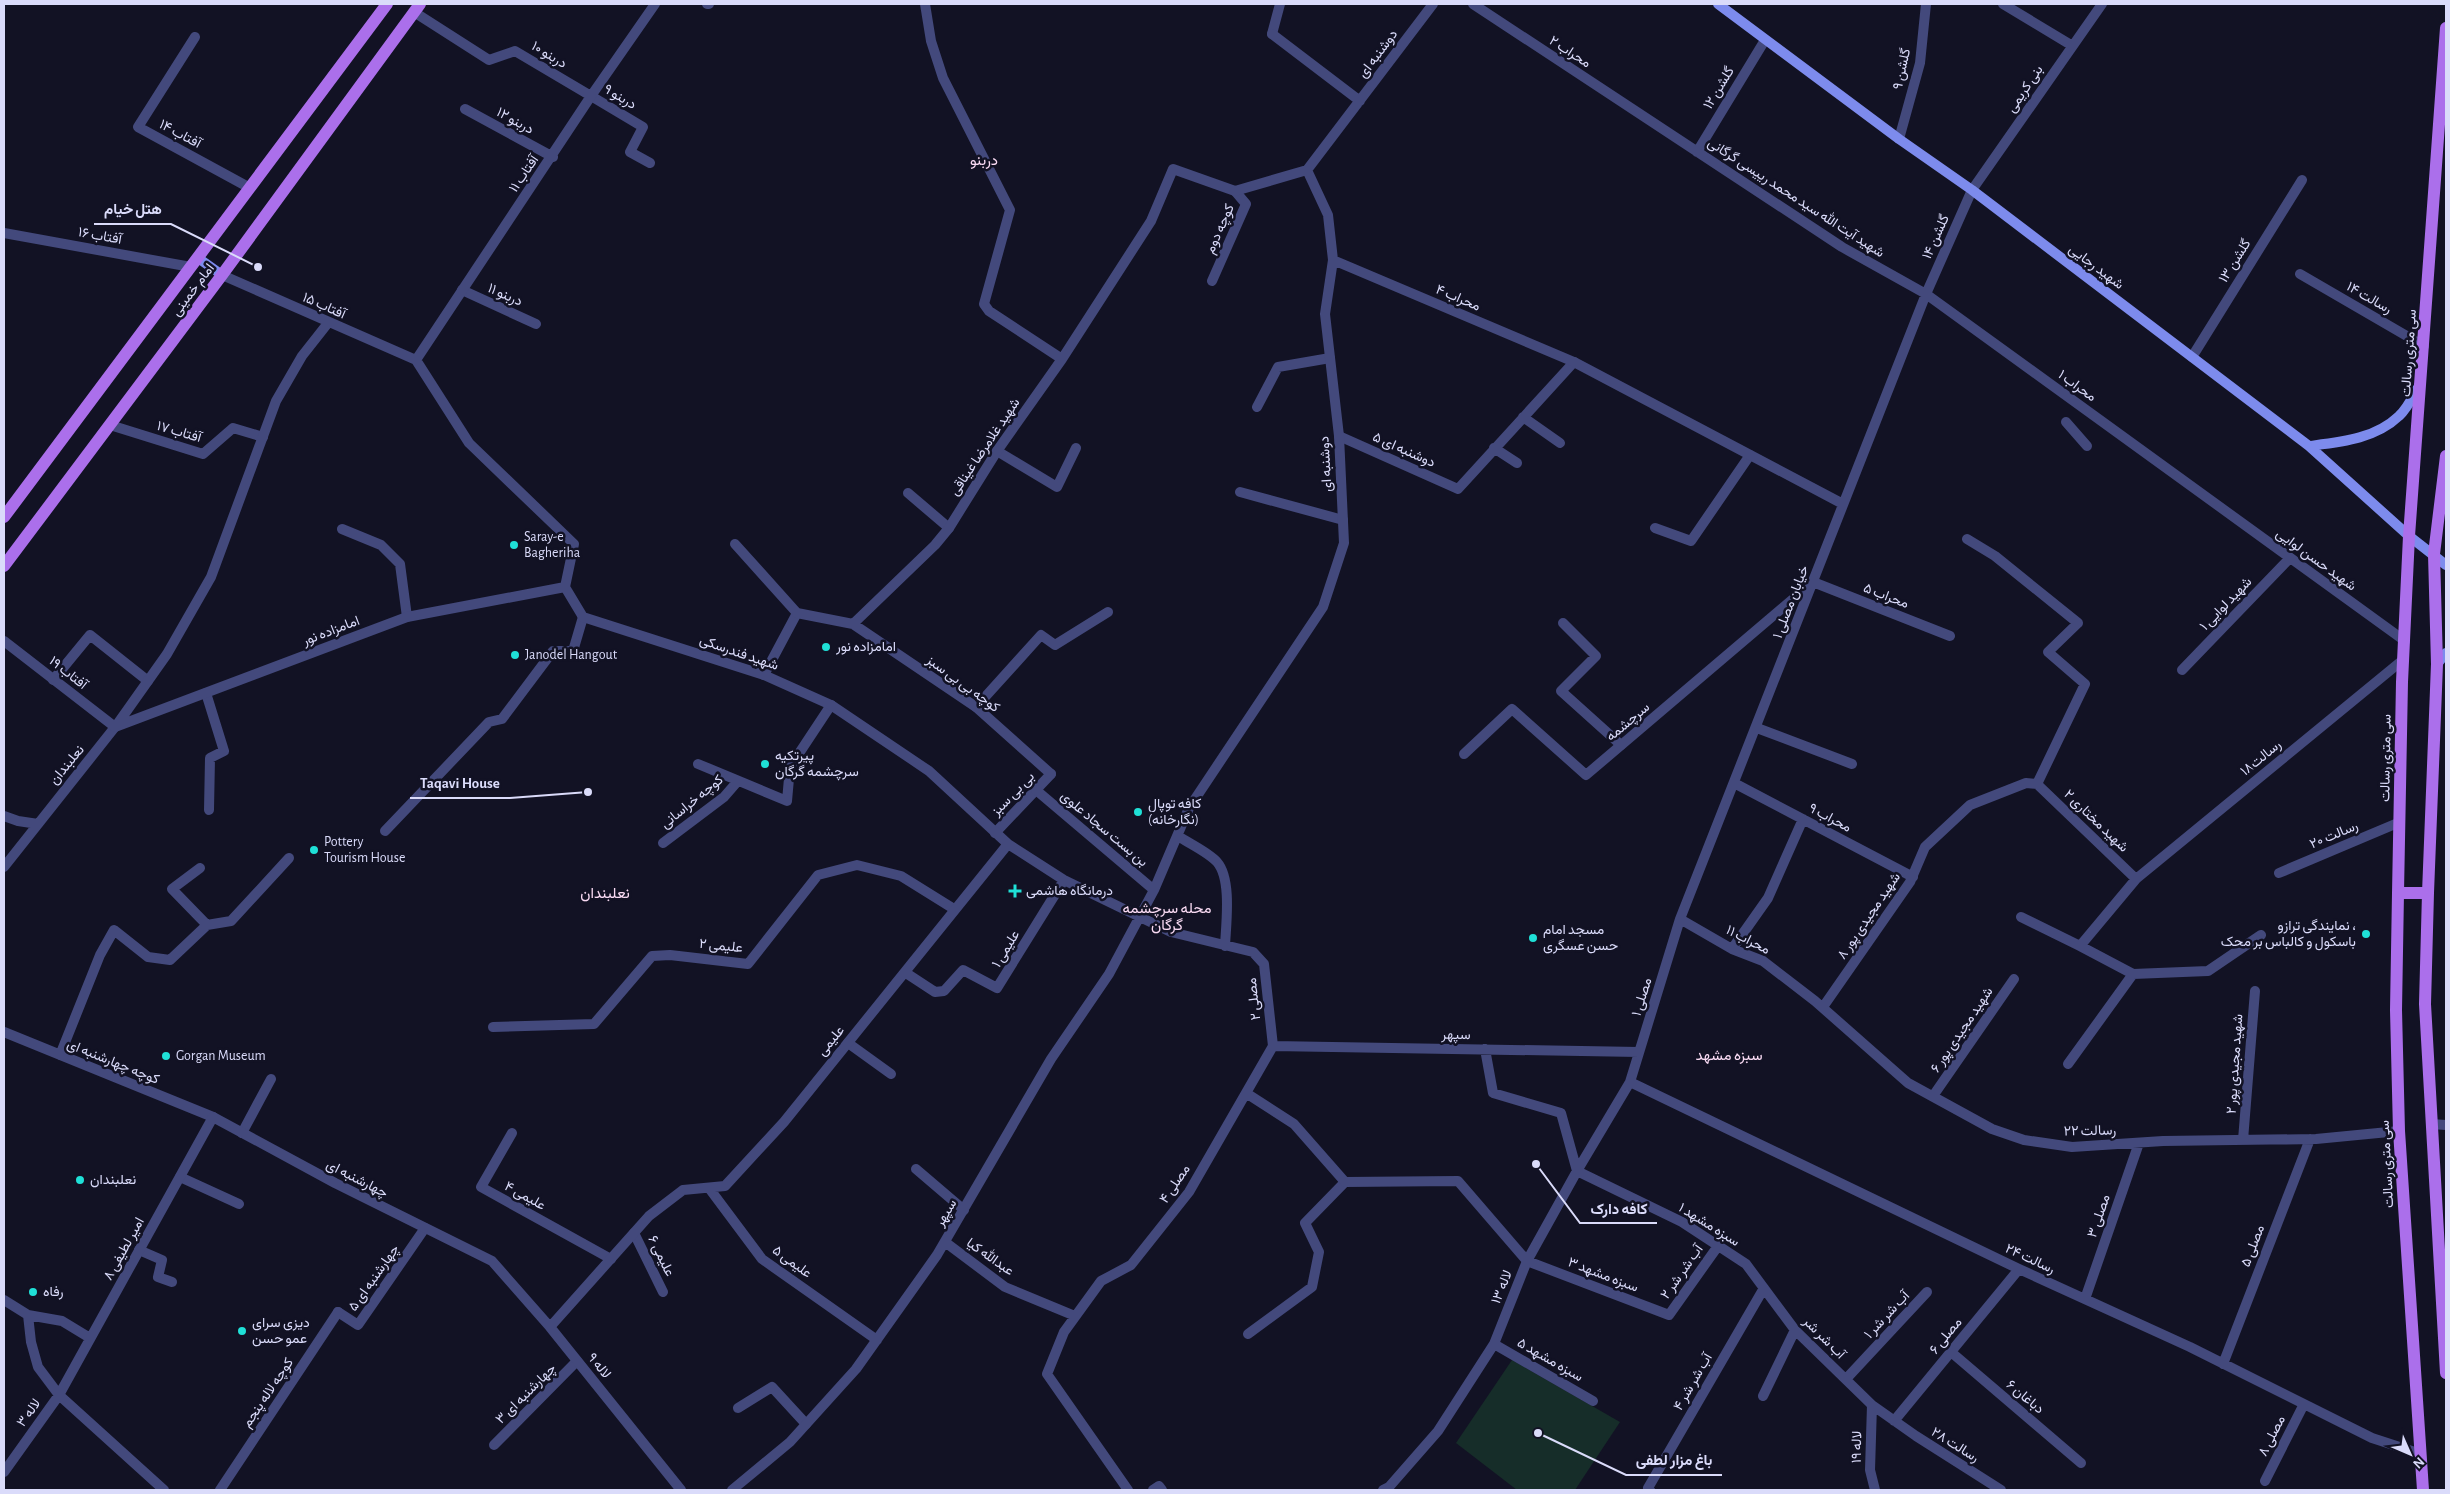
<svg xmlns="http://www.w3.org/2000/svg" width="2450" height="1494" viewBox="0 0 2450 1494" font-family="'Alegreya Sans',Vazirmatn,sans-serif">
<rect width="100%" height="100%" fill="#121224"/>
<path fill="#162d29" d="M 1512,1360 L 1620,1422 L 1575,1490 L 1517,1490 L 1456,1443 Z"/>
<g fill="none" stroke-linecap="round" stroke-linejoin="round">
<path stroke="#43497c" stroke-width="10" d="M 707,4 L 709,4
M 1272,34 L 1280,4
M 591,96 L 643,127 L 630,152 L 650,163
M 1212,281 L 1246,204 L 1235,191
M 462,290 L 536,324
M 1257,407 L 1278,367 L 1330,358
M 1523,417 L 1560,443
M 2066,422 L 2087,446
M 110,425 L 203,454 L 233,428 L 263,437
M 1339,436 L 1458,489 L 1574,362
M 1494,448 L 1517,463
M 997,451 L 1057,487 L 1076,448
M 1240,492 L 1343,520
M 908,493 L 949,528
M 1655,528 L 1691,541 L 1750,455
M 342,529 L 381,545 L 400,564 L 407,617
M 1563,623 L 1596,656 L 1561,691 L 1621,745
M 764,675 L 797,613
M 53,680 L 90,635 L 148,681
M 206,693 L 224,751 L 210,758 L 209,810
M 976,707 L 1041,635 L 1055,645 L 1108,612
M 698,764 L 787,801 L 790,767 L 831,705
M 4,816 L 18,821 L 38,824
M 385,831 L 489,722 L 502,719 L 553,651 L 573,651 L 583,617
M 995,833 L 1051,774
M 663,843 L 724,797 L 737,782
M 4,867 L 115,727
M 200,868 L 172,889 L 207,925
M 493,1027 L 594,1024 L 652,956 L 670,955 L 748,964 L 818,875 L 857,865 L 901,876 L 954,909
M 4,1032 L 213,1117
M 848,1043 L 891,1074
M 60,1055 L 100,955 L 114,930 L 148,957 L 170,960 L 207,925 L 231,921 L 289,858
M 242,1133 L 271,1079
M 512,1133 L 481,1187 L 611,1259
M 916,1169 L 964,1210
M 180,1177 L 239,1204
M 634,1233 L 663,1292
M 139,1250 L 162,1260 L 158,1277 L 172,1282
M 338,1312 L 358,1325 L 425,1228
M 1248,1334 L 1312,1287 L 1319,1252 L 1305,1223 L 1345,1182
M 738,1408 L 772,1387 L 806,1424
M 494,1445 L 577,1361"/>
<path stroke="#43497c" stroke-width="10" d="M 925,4 L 931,41 L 943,78 L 1010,210 L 984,304 L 989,311 L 1062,359
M 1473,4 L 1842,247 L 1926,294 L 2405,641
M 2003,4 L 2071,45
M 414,12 L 489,60 L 515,51 L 591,96
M 1272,34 L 1360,101
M 195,37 L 138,127 L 250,188
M 465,109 L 553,157
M 1899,139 L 1920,63 L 1926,4
M 1697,152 L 1765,40
M 4,233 L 191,267
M 1333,260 L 1574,362 L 1843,504
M 2300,274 L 2424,346
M 222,275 L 416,360
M 2192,357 L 2302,180
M 416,360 L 469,443 L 574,544 L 565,587 L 583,617 L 764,675 L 831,705 L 929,771 L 1008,844 L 1064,880 L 1171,932 L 1253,952 L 1264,964 L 1273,1046
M 416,360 L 591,96 L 655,4
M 1967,539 L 1995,556 L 2078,623 L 2048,652 L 2085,684 L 2037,784
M 735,544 L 797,613 L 853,624 L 935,545 L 949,528 L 997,451 L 1062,359 L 1151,221 L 1173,169 L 1235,191 L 1307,170
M 853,624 L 976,707 L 1051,774
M 4,641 L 115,727
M 2182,670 L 2290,558
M 116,726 L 167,654 L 211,577 L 276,401 L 302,356 L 328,323
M 115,727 L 407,617 L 565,587
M 1757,728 L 1852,764
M 1464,754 L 1512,709 L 1586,775 L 1813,582 L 1950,636
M 1734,783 L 1913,877
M 2037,784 L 2136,879
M 1036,790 L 1154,890
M 1178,836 C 1190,844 1208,852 1217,862 C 1232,879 1226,924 1225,946
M 2279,873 L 2400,822
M 2021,917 L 2080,946 L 2136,879 L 2404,659
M 1680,919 L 1732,949 L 1763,961 L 1815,1001 L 1908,1083 L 1992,1129 L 2024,1140 L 2072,1147 L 2163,1141 L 2316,1139 L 2399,1131
M 2080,946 L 2133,974 L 2208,971 L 2261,935
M 1732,949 L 1768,898 L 1803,819
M 906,973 L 935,992 L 944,991 L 963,970 L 997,988 L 1064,880
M 1823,1007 L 1910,882 L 1925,847 L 1970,805 L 2026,783 L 2037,784
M 1273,1046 L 1639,1052
M 1485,1049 L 1493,1093 L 1561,1113 L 1577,1171 L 1682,1222 L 1746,1264 L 1795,1330 L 1872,1405 L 1916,1436 L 2001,1490
M 2068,1064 L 2133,974
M 1630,1082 L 2019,1269 L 2190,1347 L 2372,1438 L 2421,1454
M 1246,1093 L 1294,1124 L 1345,1182 L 1458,1181 L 1527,1261 L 1669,1315 L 1718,1246
M 1933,1096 L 2014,979
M 2431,1124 L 2446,1125
M 2243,1140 L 2255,991
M 709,1188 L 762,1259 L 877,1340
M 945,1242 L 1005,1287 L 1075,1316
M 2085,1299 L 2139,1143
M 4,1300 L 28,1315 L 31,1342 L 38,1367 L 59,1395 L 164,1490
M 28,1315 L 62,1321 L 90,1338
M 550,1327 L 649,1216 L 683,1190 L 725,1186 L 784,1122 L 1008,844
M 1494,1344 L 1593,1401
M 1951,1352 L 2081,1463
M 2223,1364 L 2310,1139
M 1846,1379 L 1927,1292
M 1763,1396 L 1795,1330
M 1872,1405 L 1870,1470 L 1875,1490
M 1894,1421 L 2019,1269
M 4,1472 L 59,1395 L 213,1117 L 335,1183 L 492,1261 L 550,1327 L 681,1490
M 2265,1481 L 2304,1404
M 220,1490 L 338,1312
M 732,1490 L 790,1442 L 856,1369 L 937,1255 L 1051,1059 L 1109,974 L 1154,890 L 1189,808 L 1323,607 L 1344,543 L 1339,436 L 1325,314 L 1333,260 L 1328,215 L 1307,170 L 1433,4
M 1128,1490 L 1047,1374 L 1064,1332 L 1101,1281 L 1131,1265 L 1189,1192 L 1273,1046
M 1153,1490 L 1159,1486 L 1162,1490
M 1383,1490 L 1389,1487 L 1438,1431 L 1494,1344 L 1527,1261 L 1577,1171 L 1630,1082 L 1680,919 L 1926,294 L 1972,190 L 2102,4
M 1650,1490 L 1648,1488 L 1764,1288"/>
<path stroke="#7d8bed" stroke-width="10" d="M 1718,4 L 1899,139 L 1972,190 L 2309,446 L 2409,536 L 2446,565
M 198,258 L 222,275
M 2309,446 C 2341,442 2375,439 2399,416 C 2408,408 2414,394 2420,384
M 2437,664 L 2446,653"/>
<path stroke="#ab6feb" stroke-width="12" d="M 2446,456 L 2434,554 L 2437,664 L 2428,893 L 2425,1004 L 2446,1373
M 4,517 L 387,4
M 4,566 L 222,275 L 420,4
M 2398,893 L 2428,893
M 2423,1490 L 2399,1131 L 2396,1010 L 2398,893 L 2402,682 L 2409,536 L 2446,28"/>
</g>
<g fill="#1fe0d7" stroke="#121224" stroke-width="2">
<circle cx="514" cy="545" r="5"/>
<circle cx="826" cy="647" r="5"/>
<circle cx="515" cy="655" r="5"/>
<circle cx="765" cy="764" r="5"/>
<circle cx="1138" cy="812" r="5"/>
<circle cx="314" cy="850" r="5"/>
<path d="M1012.5 883.5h5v5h5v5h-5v5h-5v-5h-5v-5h5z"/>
<circle cx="2366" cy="934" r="5"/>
<circle cx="1533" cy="938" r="5"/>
<circle cx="166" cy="1056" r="5"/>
<circle cx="80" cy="1180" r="5"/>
<circle cx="33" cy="1292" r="5"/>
<circle cx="242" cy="1331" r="5"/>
</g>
<g text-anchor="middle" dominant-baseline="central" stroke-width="5" stroke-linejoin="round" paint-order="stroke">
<g font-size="14" fill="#dadbfa" stroke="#121224">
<text transform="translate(1570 52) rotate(33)">۲ محراب</text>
<text transform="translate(1378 54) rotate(-53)">دوشنبه ای</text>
<text transform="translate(549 55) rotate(31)">۱۰ دربنو</text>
<text transform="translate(1902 69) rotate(-78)">۹ گلشن</text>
<text transform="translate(1719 88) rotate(-59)">۱۲ گلشن</text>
<text transform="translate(2025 89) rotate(-56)">بنی کریمی</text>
<text transform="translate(620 97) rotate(31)">۹ دربنو</text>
<text transform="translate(515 121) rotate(29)">۱۲ دربنو</text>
<text transform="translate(180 134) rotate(28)">آفتاب ۱۴</text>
<text transform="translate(524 174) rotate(-56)">آفتاب ۱۱</text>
<text transform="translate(1796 198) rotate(33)">شهید آیت الله سید محمد رییسی گرگانی</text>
<text transform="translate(1220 229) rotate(-66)">کوچه دوم</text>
<text transform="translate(100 236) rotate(10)">آفتاب ۱۶</text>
<text transform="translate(1936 237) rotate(-66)">گلشن ۱۴</text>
<text transform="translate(2235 261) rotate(-58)">۱۳ گلشن</text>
<text transform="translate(2096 267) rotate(37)">شهید رجایی</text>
<text transform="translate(193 290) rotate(-53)">امام خمینی</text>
<text transform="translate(505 295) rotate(24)">۱۱ دربنو</text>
<text transform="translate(1458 298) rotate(23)">۴ محراب</text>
<text transform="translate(2369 298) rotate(30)">۱۴ رسالت</text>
<text transform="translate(324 306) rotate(24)">آفتاب ۱۵</text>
<text transform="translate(2409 353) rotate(-86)">سی متری رسالت</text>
<text transform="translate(2077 386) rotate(36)">۱ محراب</text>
<text transform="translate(179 432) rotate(16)">۱۷ آفتاب</text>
<text transform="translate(985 447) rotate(-56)">شهید غلامرضا غیناقی</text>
<text transform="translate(1404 450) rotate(24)">۵ دوشنبه ای</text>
<text transform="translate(1326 464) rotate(-93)">دوشنبه ای</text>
<text transform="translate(2316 560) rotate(36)">شهید حسن لوایی</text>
<text transform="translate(1886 596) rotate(21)">۵ محراب</text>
<text transform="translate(1791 602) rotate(-69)">خیابان مصلی ۱</text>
<text transform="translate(2226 604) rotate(-46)">۱ شهید لوایی</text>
<text transform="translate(331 631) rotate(-21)">امامزاده نور</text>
<text transform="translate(739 653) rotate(19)">شهید فندرسکی</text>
<text transform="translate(68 673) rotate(38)">۱۹ آفتاب</text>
<text transform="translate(963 684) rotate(36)">کوچه بی بی سبز</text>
<text transform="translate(1628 722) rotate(-40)">سرچشمه</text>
<text transform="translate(2261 758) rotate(-39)">رسالت۱۸</text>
<text transform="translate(2386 758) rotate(-89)">سی متری رسالت</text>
<text transform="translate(67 765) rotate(-51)">نعلبندان</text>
<text transform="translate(1013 794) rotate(-46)">بی بی سبز</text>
<text transform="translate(692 802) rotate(-39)">کوچه خراسانی</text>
<text transform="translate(1830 818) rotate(28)">۹ محراب</text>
<text transform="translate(2096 821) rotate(44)">۲ شهید مختاری</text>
<text transform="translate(1104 829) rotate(40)">بن بست سجاد علوی</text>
<text transform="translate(2334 835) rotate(-23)">۲۰ رسالت</text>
<text transform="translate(1869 916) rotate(-56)">۸ شهید مجیدی پور</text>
<text transform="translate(1748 940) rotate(27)">۱۱ محراب</text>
<text transform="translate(721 946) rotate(6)">۲ علیمی</text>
<text transform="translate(1006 949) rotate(-59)">۱ علیمی</text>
<text transform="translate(1642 997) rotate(-73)">۱ مصلی</text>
<text transform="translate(1254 999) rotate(-96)">۲ مصلی</text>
<text transform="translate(1962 1030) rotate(-56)">۶ شهید مجیدی پور</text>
<text transform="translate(1456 1035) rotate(1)">سپهر</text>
<text transform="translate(831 1041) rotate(-51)">علیمی</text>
<text transform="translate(113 1062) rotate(22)">کوچه چهارشنبه ای</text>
<text transform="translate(2235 1064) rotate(-86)">۲ شهید مجیدی پور</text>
<text transform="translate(2090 1131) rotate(-1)">۲۲ رسالت</text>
<text transform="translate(2387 1164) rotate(-93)">سی متری رسالت</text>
<text transform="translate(357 1179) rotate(27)">چهارشنبه ای</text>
<text transform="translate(1175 1184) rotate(-56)">۴ مصلی</text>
<text transform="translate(525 1196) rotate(29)">۴ علیمی</text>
<text transform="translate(946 1213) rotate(-59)">سپهر</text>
<text transform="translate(2099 1216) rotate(-71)">۳ مصلی</text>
<text transform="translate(1709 1225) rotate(32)">۱ سبزه مشهد</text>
<text transform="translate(2253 1246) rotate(-69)">۵ مصلی</text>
<text transform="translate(124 1249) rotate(-61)">۸ امیر لطیفی</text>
<text transform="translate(661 1256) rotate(64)">۶ علیمی</text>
<text transform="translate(990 1257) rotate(35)">عبدالله کیا</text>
<text transform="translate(2030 1259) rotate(25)">۲۴ رسالت</text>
<text transform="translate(792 1262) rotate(36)">۵ علیمی</text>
<text transform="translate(1682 1272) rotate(-55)">۲ آب شر شر</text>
<text transform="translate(1603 1275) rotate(21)">۳ سبزه مشهد</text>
<text transform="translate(374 1278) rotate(-55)">۵ چهارشنبه ای</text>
<text transform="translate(1502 1287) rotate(-68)">لاله ۱۳</text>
<text transform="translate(1887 1315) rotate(-47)">۱ آب شر شر</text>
<text transform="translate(1946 1336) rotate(-51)">۶ مصلی</text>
<text transform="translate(1824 1338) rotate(45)">آب شر شر</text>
<text transform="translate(1550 1360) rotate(30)">۵ سبزه مشهد</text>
<text transform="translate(599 1366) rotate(51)">۹ لاله</text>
<text transform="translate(1693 1382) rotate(-60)">۴ آب شر شر</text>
<text transform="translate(268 1393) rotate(-56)">کوچه لاله پنجم</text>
<text transform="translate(526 1394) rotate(-45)">۳ چهارشنبه ای</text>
<text transform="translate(2025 1397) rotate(40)">۶ دباغان</text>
<text transform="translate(29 1413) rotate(-54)">لاله ۳</text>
<text transform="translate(2272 1436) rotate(-63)">۸ مصلی</text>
<text transform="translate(1955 1445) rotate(32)">۲۸ رسالت</text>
<text transform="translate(1857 1447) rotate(-89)">۱۹ لاله</text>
</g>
<g font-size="14" fill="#dadbfa" stroke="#121224" text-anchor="start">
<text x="524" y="537">Saray-e<tspan x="524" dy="16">Bagheriha</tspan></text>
<text x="836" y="647">امامزاده نور</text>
<text x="525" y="655">Janodel Hangout</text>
<text x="775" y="756">پیرتکیه<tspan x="775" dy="16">سرچشمه گرگان</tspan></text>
<text x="1148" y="804">کافه توپال<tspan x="1148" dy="16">(نگارخانه)</tspan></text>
<text x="324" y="842">Pottery<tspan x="324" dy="16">Tourism House</tspan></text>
<text x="1026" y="891">درمانگاه هاشمی</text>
<text x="2356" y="926" text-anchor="end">نمایندگی ترازو ،<tspan x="2356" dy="16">باسکول و کالباس بر محک</tspan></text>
<text x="1543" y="930">مسجد امام<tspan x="1543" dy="16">حسن عسگری</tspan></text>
<text x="176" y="1056">Gorgan Museum</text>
<text x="90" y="1180">نعلبندان</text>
<text x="43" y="1292">رفاه</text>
<text x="252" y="1323">دیزی سرای<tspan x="252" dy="16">عمو حسن</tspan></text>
</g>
<g font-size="15" fill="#fadbf4" stroke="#121224">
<text x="984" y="160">دربنو</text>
<text x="605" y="893">نعلبندان</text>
<text x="1167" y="908">محله سرچشمه<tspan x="1167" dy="17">گرگان</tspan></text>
<text x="1729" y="1055">سبزه مشهد</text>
</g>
</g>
<path fill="none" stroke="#dadbfa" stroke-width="2" d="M258 267L171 224H94M588 792L510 798H410M1536 1164L1580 1223H1657M1538 1433L1626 1475H1722"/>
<g fill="#dadbfa" stroke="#121224" stroke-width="2">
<circle cx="258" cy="267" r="5"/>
<circle cx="588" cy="792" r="5"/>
<circle cx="1536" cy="1164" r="5"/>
<circle cx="1538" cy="1433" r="5"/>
</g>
<g font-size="15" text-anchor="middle" font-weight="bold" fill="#dadbfa" stroke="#121224" stroke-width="5" stroke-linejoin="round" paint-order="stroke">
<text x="133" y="214">هتل خیام</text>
<text x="460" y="788">Taqavi House</text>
<text x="1619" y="1214">کافه دارک</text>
<text x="1674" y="1465">باغ مزار لطفی</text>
</g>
<rect width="2450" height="1494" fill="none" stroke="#dadbfa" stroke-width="10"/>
<g transform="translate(2410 1454) rotate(135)" stroke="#121224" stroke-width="4" paint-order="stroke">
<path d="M0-4L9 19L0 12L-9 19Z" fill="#dadbfa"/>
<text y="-8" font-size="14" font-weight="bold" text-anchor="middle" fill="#dadbfa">N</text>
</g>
</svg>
